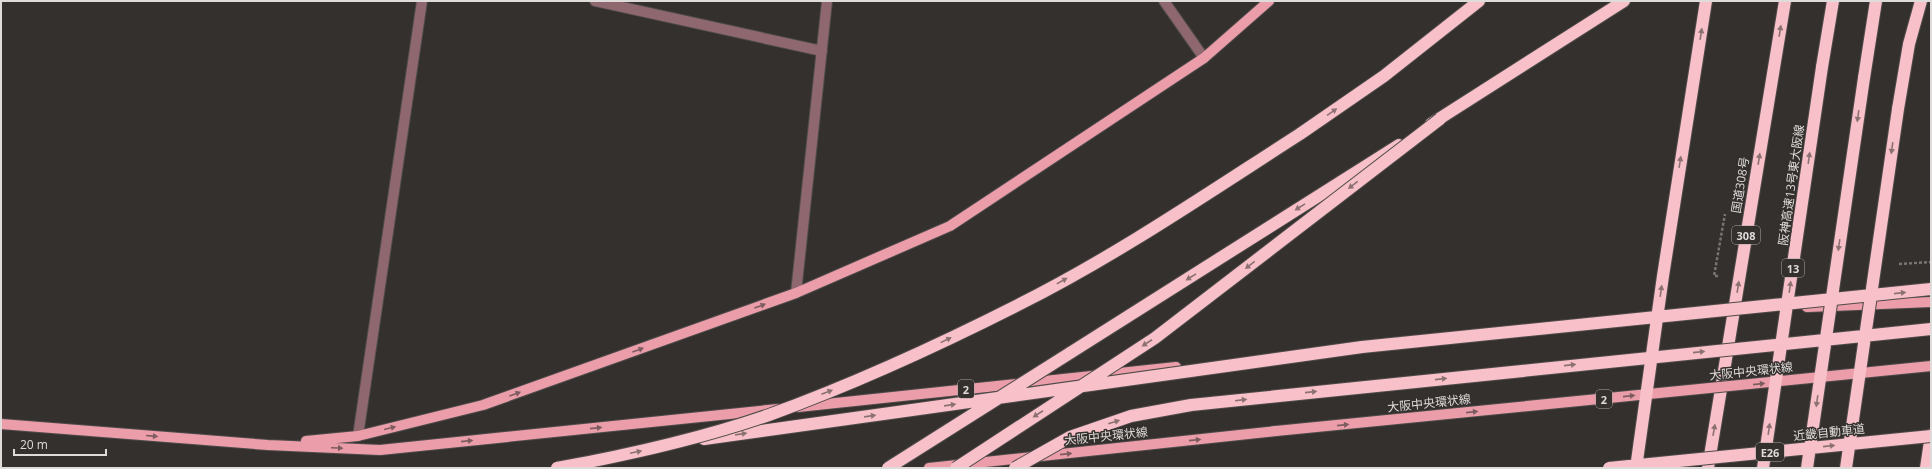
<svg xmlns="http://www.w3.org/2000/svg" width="1932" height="469" viewBox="0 0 1932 469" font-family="'Open Sans','Noto Sans JP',sans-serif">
<rect width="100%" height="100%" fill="#34302e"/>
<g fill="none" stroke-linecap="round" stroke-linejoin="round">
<g stroke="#4f4b4a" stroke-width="12">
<path id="minor" d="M 595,1 L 822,51
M 1164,1 L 1204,58
M 796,293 L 827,1
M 358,436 L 422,1"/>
</g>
<g stroke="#4f4b4a" stroke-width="12">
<path id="major" d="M 1807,307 L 1931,302
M 798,407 L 1176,367
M 1,424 L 268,445 L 380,450 L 778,409
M 306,441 L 358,436 L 483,405 L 796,293 L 950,226 L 1204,58 L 1269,1
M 929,468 L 1276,431"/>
</g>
<g stroke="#4f4b4a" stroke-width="14">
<path id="highway" d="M 1822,67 L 1833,1
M 1864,78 L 1876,1
M 1898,109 L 1909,44 L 1921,1
M 1431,124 L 1624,1
M 1300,134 L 1384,76 L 1479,1
M 1070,353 L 1399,145
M 704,439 L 912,410
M 1708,468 L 1785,1
M 1926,468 L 1931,435"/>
</g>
<path stroke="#787573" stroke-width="2.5" stroke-dasharray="3 2" stroke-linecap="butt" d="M 1899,264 L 1931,262
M 1718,276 L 1714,276 L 1725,214"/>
<use href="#minor" stroke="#8e686e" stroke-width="10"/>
<use href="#major" stroke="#eb9eaa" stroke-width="10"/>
<use href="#highway" stroke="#f8c0c8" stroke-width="12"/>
<g stroke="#4f4b4a" stroke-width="12" stroke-linecap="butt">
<path id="major-bridge" d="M 1276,431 L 1931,366"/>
</g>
<g stroke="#4f4b4a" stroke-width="14" stroke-linecap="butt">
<path id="highway-bridge" d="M 912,410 L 1362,347 L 1931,289
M 557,468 C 628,455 700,439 769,415 C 854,384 937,346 1018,305 C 1116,256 1208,193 1300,134
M 888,468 L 1070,353
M 956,468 L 1155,338 L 1440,119
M 1015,468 L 1070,437 L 1131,416 L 1191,405 L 1931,329
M 1609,468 L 1931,436
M 1636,468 L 1663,276 L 1706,1
M 1763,468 L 1822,67
M 1807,468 L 1864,78
M 1846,468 L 1898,109"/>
</g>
<use href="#major-bridge" stroke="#eb9eaa" stroke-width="10"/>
<use href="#highway-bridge" stroke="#f8c0c8" stroke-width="12"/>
</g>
<defs><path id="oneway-solid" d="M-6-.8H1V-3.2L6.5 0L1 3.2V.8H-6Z"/></defs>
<g fill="#8c7173">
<use href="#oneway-solid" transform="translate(1780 31) rotate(-81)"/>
<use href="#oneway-solid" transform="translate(1701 34) rotate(-81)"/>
<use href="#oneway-solid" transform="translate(1332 112) rotate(-35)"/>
<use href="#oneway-solid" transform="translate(1858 116) rotate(98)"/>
<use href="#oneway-solid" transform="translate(1892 148) rotate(98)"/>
<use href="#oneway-solid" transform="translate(1809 158) rotate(-82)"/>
<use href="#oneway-solid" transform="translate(1759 159) rotate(-81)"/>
<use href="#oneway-solid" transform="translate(1680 162) rotate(-81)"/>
<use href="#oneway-solid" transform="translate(1353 185) rotate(142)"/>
<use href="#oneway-solid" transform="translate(1300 207) rotate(148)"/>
<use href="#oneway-solid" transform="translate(1839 245) rotate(98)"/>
<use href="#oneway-solid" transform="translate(1250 265) rotate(142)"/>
<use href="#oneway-solid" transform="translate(1191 277) rotate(148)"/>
<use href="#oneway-solid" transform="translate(1062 281) rotate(-29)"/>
<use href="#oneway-solid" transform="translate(1738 287) rotate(-81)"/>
<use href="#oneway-solid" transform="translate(1790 287) rotate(-82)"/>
<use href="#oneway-solid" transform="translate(1661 291) rotate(-82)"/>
<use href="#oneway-solid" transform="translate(1900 293) rotate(-6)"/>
<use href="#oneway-solid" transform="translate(946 340) rotate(-26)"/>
<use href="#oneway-solid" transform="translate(1147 343) rotate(147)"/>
<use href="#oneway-solid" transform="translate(1699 352) rotate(-6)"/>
<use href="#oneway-solid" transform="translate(1570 365) rotate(-6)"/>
<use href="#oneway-solid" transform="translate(1441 379) rotate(-6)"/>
<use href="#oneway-solid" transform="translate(827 392) rotate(-21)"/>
<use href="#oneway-solid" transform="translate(1311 392) rotate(-6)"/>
<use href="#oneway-solid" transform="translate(1241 400) rotate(-7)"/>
<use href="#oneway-solid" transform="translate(1817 401) rotate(98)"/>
<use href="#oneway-solid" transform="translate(950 405) rotate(-8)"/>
<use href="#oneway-solid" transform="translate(1038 414) rotate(147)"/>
<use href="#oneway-solid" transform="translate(870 416) rotate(-8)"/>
<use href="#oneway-solid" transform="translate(1114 422) rotate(-18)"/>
<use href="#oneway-solid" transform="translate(1769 429) rotate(-82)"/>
<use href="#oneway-solid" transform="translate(1714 430) rotate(-80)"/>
<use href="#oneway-solid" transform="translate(741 434) rotate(-8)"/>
<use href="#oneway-solid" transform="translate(1829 446) rotate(-6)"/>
<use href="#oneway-solid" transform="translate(636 452) rotate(-12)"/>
</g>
<g fill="#7d5c60">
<use href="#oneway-solid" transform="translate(760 306) rotate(-20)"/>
<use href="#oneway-solid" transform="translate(638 350) rotate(-20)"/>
<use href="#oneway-solid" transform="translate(1759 384) rotate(-6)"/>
<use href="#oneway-solid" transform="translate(515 394) rotate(-20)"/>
<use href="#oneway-solid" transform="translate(1629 396) rotate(-6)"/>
<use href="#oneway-solid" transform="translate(1472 412) rotate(-6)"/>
<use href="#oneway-solid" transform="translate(1343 425) rotate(-6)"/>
<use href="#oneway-solid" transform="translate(390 428) rotate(-14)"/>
<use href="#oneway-solid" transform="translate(596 428) rotate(-6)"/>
<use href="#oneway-solid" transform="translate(152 436) rotate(5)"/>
<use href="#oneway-solid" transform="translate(1195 440) rotate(-6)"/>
<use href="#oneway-solid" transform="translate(467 441) rotate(-6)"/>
<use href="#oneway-solid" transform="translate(337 448) rotate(2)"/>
<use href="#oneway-solid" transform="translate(1066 454) rotate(-6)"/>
</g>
<g text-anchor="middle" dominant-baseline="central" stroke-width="3" stroke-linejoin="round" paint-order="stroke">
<g fill="#34302e" stroke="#aba8a6" stroke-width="1">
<rect x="1732" y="226" width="28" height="18" rx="3"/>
<rect x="1782" y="259" width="22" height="18" rx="3"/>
<rect x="958" y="380" width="16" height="18" rx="3"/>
<rect x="1596" y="390" width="16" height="18" rx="3"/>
<rect x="1756" y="443" width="28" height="18" rx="3"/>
</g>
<g font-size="11" font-weight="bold" fill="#dedbda">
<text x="1746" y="235">308</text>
<text x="1793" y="268">13</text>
<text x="966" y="389">2</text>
<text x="1604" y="399">2</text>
<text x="1770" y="452">E26</text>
</g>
<g font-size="12" fill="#dedbda" stroke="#34302e">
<text transform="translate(1740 185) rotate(-81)">国道308号</text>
<text transform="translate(1791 185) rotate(-82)">阪神高速13号東大阪線</text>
<text transform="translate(1751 371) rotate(-6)">大阪中央環状線</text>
<text transform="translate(1429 403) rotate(-6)">大阪中央環状線</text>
<text transform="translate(1829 432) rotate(-6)">近畿自動車道</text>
<text transform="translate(1106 436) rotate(-6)">大阪中央環状線</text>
</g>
</g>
<rect width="1932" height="469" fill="none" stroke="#dedbda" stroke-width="4"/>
<path d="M14 449v6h92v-6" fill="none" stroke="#dedbda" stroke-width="2"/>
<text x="20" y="449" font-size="12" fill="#dedbda" stroke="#34302e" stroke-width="3" paint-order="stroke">20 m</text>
</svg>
